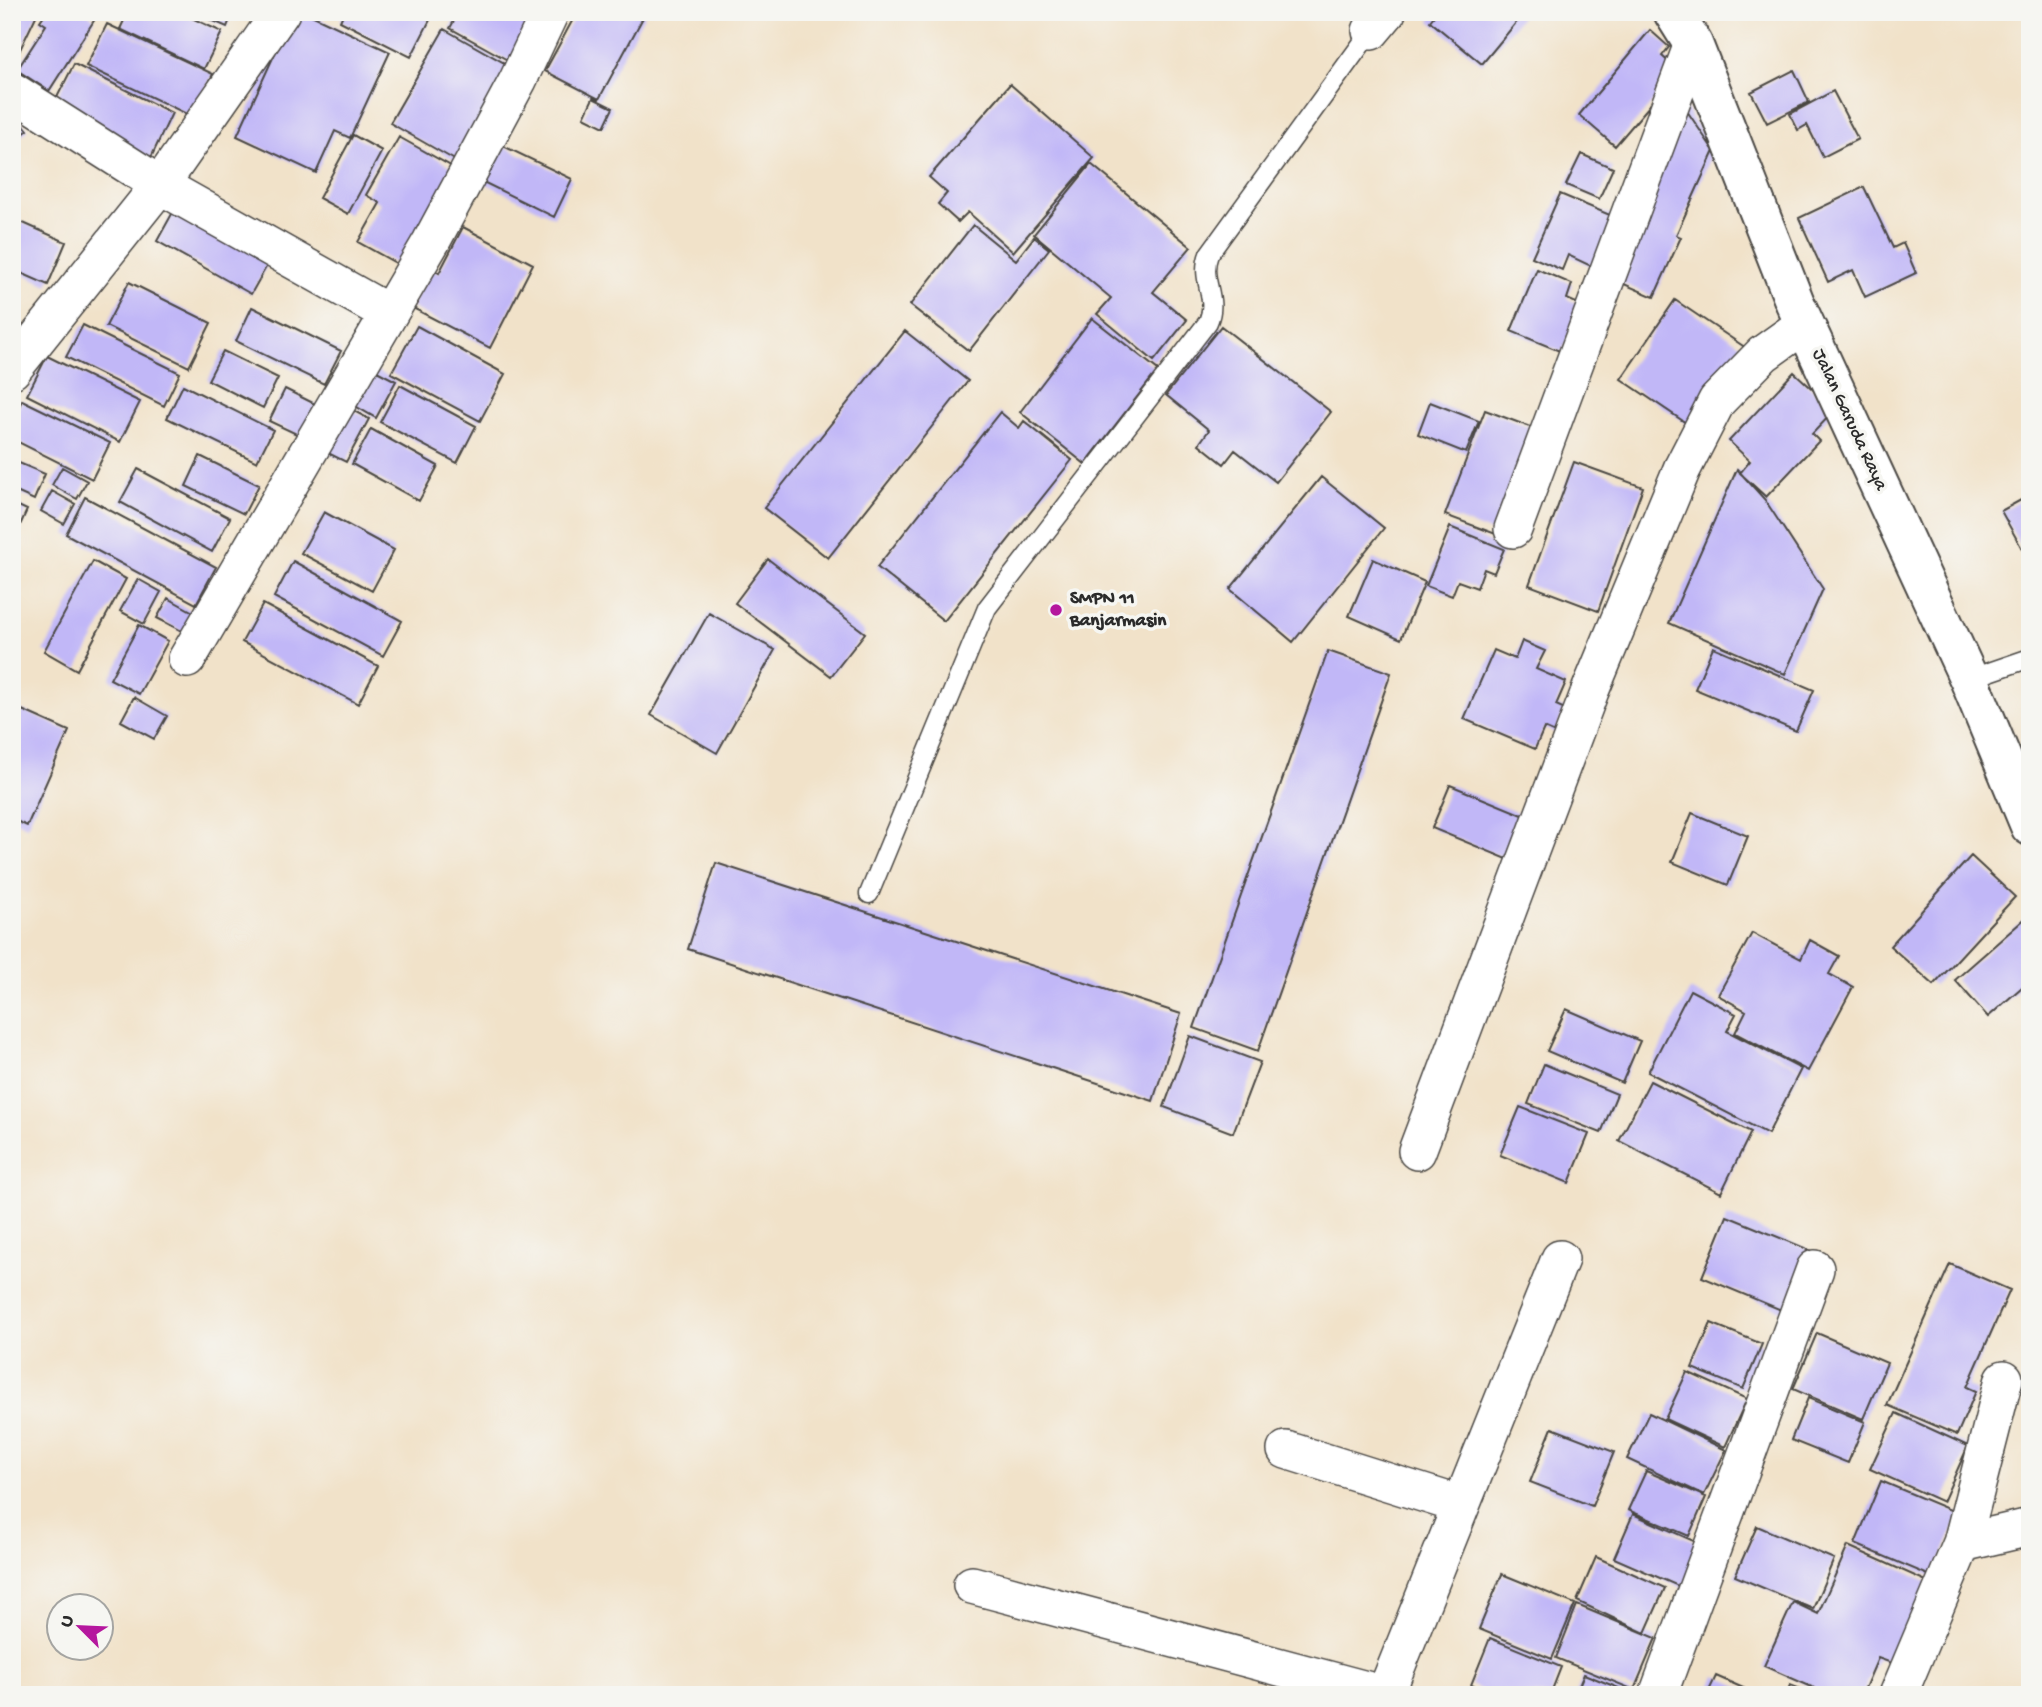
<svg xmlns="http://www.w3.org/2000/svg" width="2042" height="1707" viewBox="0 0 2042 1707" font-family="'Gochi Hand',sans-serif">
<rect width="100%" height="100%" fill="#f6f6f2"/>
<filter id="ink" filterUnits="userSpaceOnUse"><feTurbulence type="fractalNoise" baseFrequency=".0143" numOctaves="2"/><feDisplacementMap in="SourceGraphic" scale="14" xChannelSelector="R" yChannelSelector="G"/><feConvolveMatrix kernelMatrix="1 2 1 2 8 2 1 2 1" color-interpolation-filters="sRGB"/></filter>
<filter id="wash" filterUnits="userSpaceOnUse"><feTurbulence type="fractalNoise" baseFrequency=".00686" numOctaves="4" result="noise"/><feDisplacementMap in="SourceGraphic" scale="28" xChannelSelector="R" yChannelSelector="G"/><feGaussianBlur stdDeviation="1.57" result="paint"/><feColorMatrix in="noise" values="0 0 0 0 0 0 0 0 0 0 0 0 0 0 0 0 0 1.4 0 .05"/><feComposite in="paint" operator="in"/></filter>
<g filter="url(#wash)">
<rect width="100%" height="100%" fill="#f1e2c9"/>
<g id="blocks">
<path fill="#c1b7f7" d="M 12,12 L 38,12 L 16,58 L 12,56 Z
M 46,12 L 85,12 L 95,19 L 49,91 L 17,70 L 46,25 L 40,21 Z
M 128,12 L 179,12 L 222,32 L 204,69 L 120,29 Z
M 193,12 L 233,12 L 227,27 Z
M 294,12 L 305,12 L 390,52 L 350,138 L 335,131 L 316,173 L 237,136 Z
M 344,12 L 415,12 L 430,20 L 411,57 L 340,21 Z
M 459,12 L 528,12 L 538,18 L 513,63 L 450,28 Z
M 577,12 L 646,12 L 599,99 L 545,71 Z
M 1437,12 L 1525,12 L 1482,64 L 1430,21 Z
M 107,24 L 213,74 L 193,117 L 86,66 Z
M 444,29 L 513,68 L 460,163 L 390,123 Z
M 1650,30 L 1669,47 L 1662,56 L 1679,71 L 1615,146 L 1579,115 Z
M 74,64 L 172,113 L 149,162 L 49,113 Z
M 1794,70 L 1809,102 L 1767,123 L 1751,92 Z
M 1010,84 L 1094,158 L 1013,252 L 968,212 L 958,222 L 938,204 L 947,193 L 929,177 Z
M 1833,91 L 1858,139 L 1823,157 L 1807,125 L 1798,130 L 1790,114 Z
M 593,98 L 613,108 L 604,127 L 584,117 Z
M 1685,108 L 1714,151 L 1676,235 L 1681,237 L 1654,297 L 1610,278 Z
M 12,110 L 28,130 L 12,143 Z
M 353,135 L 382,151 L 348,214 L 319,198 Z
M 399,137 L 456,169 L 401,266 L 358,242 L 380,203 L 366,195 Z
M 497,143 L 572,179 L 554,217 L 479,180 Z
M 1581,154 L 1613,168 L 1599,199 L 1566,185 Z
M 1091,164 L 1191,247 L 1153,292 L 1187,320 L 1154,361 L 1097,314 L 1111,298 L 1034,234 Z
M 1864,187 L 1893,248 L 1903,243 L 1916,273 L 1865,297 L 1853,270 L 1828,282 L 1799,218 Z
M 1560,194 L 1617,218 L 1595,268 L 1568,255 L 1562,270 L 1532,257 Z
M 178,203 L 273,255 L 251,294 L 157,241 Z
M 12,218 L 66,242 L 48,285 L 12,269 Z
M 973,225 L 1016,260 L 1034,237 L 1049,249 L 969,351 L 910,305 Z
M 463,227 L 533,264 L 490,348 L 411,307 L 431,268 L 439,273 Z
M 1537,269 L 1572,284 L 1567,299 L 1581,305 L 1562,352 L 1511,331 Z
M 129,282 L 211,323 L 189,367 L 106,326 Z
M 1675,300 L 1749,350 L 1695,429 L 1621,379 Z
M 252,307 L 341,351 L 324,384 L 236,341 Z
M 1092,318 L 1158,370 L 1085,464 L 1020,412 Z
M 83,325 L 180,373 L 164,406 L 66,357 Z
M 417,326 L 505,374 L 480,421 L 391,373 Z
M 1221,326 L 1331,412 L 1276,482 L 1235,450 L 1224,464 L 1199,444 L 1209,430 L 1166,395 Z
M 905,331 L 968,381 L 828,558 L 764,508 Z
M 223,351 L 278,378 L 263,408 L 208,380 Z
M 47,356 L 140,402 L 120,442 L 27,395 Z
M 371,368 L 396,381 L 376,418 L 352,404 Z
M 1794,372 L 1835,410 L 1812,434 L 1819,441 L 1766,497 L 1740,473 L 1750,461 L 1729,441 Z
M 183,385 L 273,430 L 257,462 L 167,418 Z
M 400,385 L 476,426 L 457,463 L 380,422 Z
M 285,389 L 323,408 L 307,439 L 269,421 Z
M 22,400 L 110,443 L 92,479 L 12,439 L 12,421 Z
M 1430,402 L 1479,421 L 1466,453 L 1418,434 Z
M 343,405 L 369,419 L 346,462 L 320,449 Z
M 1485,410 L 1541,431 L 1501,536 L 1445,515 Z
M 1000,412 L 1019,428 L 1024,421 L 1072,460 L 944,621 L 877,567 Z
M 371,429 L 438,466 L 419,501 L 352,464 Z
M 200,456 L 259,485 L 244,514 L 186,486 Z
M 12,460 L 45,474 L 34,500 L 12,490 Z
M 1574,462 L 1643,487 L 1598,611 L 1529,585 Z
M 62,467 L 87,481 L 77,499 L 52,485 Z
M 138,469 L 230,518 L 212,552 L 120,502 Z
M 1737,469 L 1765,500 L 1823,589 L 1785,674 L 1669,623 Z
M 1321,477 L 1384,528 L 1293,642 L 1230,589 Z
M 52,491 L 75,504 L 64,524 L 41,511 Z
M 2030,495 L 2030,563 L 2001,511 Z
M 85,497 L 216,567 L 196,604 L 66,534 Z
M 12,503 L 27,510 L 12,543 Z
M 324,512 L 394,550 L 372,591 L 301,553 Z
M 1450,527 L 1504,549 L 1494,573 L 1484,569 L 1477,588 L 1458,581 L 1452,596 L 1426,586 Z
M 768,559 L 865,633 L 831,676 L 735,603 Z
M 1373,559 L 1425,582 L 1401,639 L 1349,616 Z
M 93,561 L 126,579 L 77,670 L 44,651 Z
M 293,561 L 402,621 L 383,656 L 274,597 Z
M 138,579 L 161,592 L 144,624 L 120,611 Z
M 168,598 L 202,617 L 191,636 L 157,618 Z
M 263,604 L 378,666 L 358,704 L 242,642 Z
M 709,613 L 775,650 L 717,753 L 651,715 Z
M 139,625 L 168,641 L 139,694 L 110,679 Z
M 1522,641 L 1545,651 L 1536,669 L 1566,682 L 1556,705 L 1565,709 L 1555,733 L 1544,728 L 1535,749 L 1464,719 L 1494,650 L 1515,659 Z
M 1713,647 L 1814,690 L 1796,731 L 1695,689 Z
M 1328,651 L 1391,673 L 1258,1051 L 1194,1028 Z
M 134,697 L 167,716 L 154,739 L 121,721 Z
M 22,710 L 69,731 L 27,826 L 12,819 L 12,733 Z
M 1450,785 L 1542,823 L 1524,866 L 1432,828 Z
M 1692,813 L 1748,836 L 1728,885 L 1672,862 Z
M 1971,856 L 2015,897 L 1934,985 L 1890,946 Z
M 716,863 L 1181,1014 L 1153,1101 L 688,949 Z
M 2028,916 L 2030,980 L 1988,1017 L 1955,980 Z
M 1752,933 L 1801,959 L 1810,940 L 1839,956 L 1829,974 L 1853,987 L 1808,1071 L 1735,1033 L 1746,1011 L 1718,995 Z
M 1690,990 L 1736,1014 L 1727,1031 L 1801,1069 L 1768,1134 L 1648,1072 Z
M 1566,1009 L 1640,1041 L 1622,1083 L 1547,1051 Z
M 1190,1036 L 1260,1062 L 1233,1133 L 1164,1107 Z
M 1544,1064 L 1617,1094 L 1601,1133 L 1528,1104 Z
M 1650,1081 L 1751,1132 L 1721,1193 L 1619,1141 Z
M 1520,1107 L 1589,1134 L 1569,1183 L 1500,1155 Z
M 1727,1216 L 1812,1251 L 1786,1312 L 1702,1277 Z
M 1950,1264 L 2010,1290 L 1967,1387 L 1976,1391 L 1957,1435 L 1887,1405 Z
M 1711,1323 L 1762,1344 L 1743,1389 L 1692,1368 Z
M 1817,1333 L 1887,1363 L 1863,1419 L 1793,1389 Z
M 1687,1372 L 1747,1399 L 1725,1447 L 1665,1419 Z
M 1808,1398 L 1865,1422 L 1848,1463 L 1791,1440 Z
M 1649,1413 L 1726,1450 L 1704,1495 L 1627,1459 Z
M 1896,1413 L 1968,1446 L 1943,1502 L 1870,1469 Z
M 1552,1428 L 1614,1452 L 1592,1506 L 1530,1482 Z
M 1646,1471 L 1706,1497 L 1689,1536 L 1628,1510 Z
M 1881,1481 L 1960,1514 L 1933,1577 L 1855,1544 Z
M 1633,1514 L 1705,1546 L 1685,1589 L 1614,1558 Z
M 1757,1526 L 1834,1559 L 1813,1609 L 1735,1576 Z
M 1848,1546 L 1933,1584 L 1897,1665 L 1878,1658 L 1862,1695 L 1830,1695 L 1764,1666 L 1793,1602 L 1818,1614 Z
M 1596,1557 L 1665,1588 L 1645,1633 L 1577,1601 Z
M 1502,1574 L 1575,1604 L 1552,1659 L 1479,1629 Z
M 1577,1605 L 1656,1638 L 1634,1690 L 1556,1658 Z
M 1490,1638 L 1561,1667 L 1550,1695 L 1494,1695 L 1471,1685 Z
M 1584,1674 L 1636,1695 L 1575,1695 Z
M 1716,1676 L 1759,1695 L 1707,1695 Z
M 1790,1685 L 1816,1695 L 1786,1695 Z"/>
</g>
</g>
<g filter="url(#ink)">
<use href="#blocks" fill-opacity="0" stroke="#494643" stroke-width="2"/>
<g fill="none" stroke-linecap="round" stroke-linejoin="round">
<g stroke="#494643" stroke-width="21">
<path id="service" d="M 1969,679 L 2030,658
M 869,894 L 987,608 L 1208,322 C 1219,297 1199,280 1209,254 L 1371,31"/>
</g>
<g stroke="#494643" stroke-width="40">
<path id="minor" d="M 1371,31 L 1387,12
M 12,91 L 160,185 L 388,313
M 12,370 L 160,185 L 281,12
M 1513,529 L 1693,44
M 187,659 L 431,242 L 518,80 L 550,12
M 1417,1151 L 1590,691 L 1682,469 L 1717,401 L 1763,354 L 1805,324
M 1286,1450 L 1461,1505
M 1962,1543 L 2004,1379
M 972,1585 L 1385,1695
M 1385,1695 L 1560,1259
M 1658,1695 L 1815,1269
M 1898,1695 L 1962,1543 L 2030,1527"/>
</g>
<g stroke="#494643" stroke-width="42">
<path id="tertiary" d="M 1673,12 L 1693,44 L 1795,303 L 1969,679 L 2030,826"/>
</g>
<use href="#service" stroke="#fff" stroke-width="18"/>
<use href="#minor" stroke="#fff" stroke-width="37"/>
<use href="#tertiary" stroke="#fff" stroke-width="38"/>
</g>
</g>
<circle fill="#b5179e" stroke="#f6f6f2" stroke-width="2.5" cx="1056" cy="610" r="7"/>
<g text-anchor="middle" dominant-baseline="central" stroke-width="7" stroke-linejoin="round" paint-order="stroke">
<g font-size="19" fill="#2b2b2b" stroke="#f6f6f2">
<text transform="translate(1849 420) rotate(65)">Jalan Garuda Raya</text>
</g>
<g font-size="19" font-weight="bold" fill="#2b2b2b" stroke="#f6f6f2" text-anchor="start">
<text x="1070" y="599">SMPN 11<tspan x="1070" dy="22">Banjarmasin</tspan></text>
</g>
</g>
<rect width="2042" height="1707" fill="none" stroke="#f6f6f2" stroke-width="42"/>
<g transform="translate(80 1627) rotate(294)"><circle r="33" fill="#f6f6f2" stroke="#a5a5a2" stroke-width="2"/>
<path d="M0-5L12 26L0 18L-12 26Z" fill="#b5179e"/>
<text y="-10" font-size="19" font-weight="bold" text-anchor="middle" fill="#2b2b2b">U</text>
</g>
</svg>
